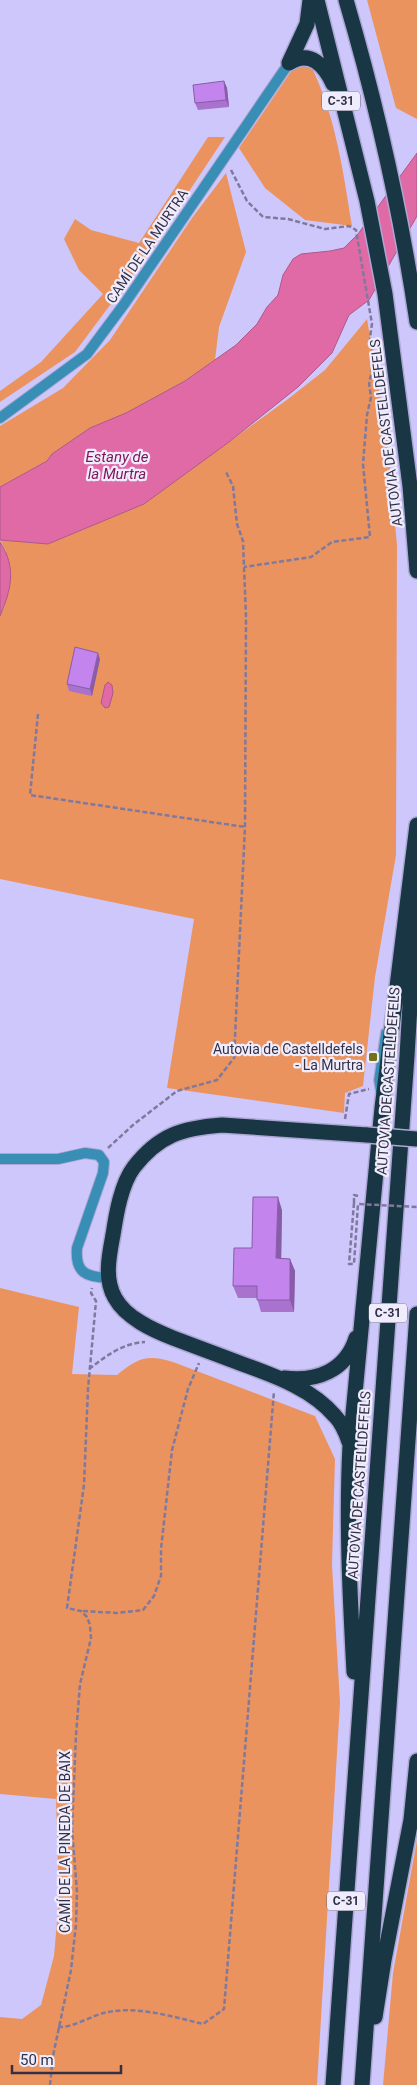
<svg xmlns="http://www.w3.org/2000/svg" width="417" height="2085" viewBox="0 0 417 2085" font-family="Roboto,sans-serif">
<rect width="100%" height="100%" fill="#cec7fb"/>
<path fill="#eb935f" d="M 367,0 L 417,0 L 417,119 L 396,108 Z
M 299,66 L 311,66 C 336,117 343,171 352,226 L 305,220 L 265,188 L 239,148 L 292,70 Z
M 208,137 L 225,137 L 143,261 L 75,352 L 0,402 L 0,391 L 41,362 L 103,294 L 79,270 L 64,239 L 75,219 L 91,230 L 139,243 Z
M 226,173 L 246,252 L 219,327 L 215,360 L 185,381 L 52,454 L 47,461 L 0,487 L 0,426 L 63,388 L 110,340 L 192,218 Z
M 367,319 L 387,437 L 397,545 L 396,855 L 375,977 L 363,1086 L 345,1093 L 344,1113 L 167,1088 L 194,919 L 0,879 L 0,616 L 5,605 L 6,551 L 0,540 L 48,544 L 144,504 L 288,399 L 325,370 Z
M 0,1288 L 79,1307 L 72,1374 L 117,1375 C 138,1358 147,1354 173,1362 L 315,1416 L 335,1459 L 332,1565 L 340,1703 L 317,2085 L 0,2085 L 0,2017 L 22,2019 L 41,2005 L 54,1956 L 59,1899 L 56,1799 L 0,1794 Z
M 417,1840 L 417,2085 L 383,2085 L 393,1973 Z"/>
<path fill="#e06aa6" stroke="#ac5989" d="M 417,153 L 417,216 L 369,300 L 349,315 L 332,353 L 298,387 L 229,442 L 144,504 L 48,544 L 0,540 L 0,487 L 47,461 L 52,454 L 90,428 L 126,413 L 185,381 L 236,345 L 257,324 L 267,307 L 278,295 L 283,275 L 293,259 L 301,254 L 330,251 L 344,248 L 358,234 Z
M 0,542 C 17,568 11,590 0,616 Z
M 108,682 L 112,685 L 113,693 L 109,707 L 105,708 L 101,703 L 105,685 Z"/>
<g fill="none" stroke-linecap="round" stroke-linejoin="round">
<g stroke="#aca6d3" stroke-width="8">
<path id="lane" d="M 379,1092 L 377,1080 L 384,1032"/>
</g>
<g stroke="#aca6d3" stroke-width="12">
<path id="street" d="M 0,418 L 87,354 L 125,303 L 289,63
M 0,1159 L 58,1159 L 85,1153 L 99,1155 L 104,1162 L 103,1173 L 77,1248 C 75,1273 86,1277 109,1278"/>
</g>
<g stroke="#aca6d3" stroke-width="18">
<path id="highway" d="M 317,0 L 367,201 L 385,294 L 410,486 L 417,571
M 346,0 C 377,106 401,213 417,322
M 289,63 C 310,49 325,66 333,84
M 289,63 L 307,24 L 310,0
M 284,1378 C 316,1382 346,1371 356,1338
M 349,1442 C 346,1433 342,1423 335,1416 C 310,1387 272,1375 237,1362 C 216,1354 194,1346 173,1338 C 153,1330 126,1318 115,1298 C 104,1279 109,1256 113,1235 C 116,1215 121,1184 134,1167 C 159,1135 182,1128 222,1125 L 367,1135
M 354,1672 C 350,1597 346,1522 350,1446 L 382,1108 L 417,825
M 375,2017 L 384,1960 L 411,1820 L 417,1761
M 333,2085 L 407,1056 L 417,887
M 362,2085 L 417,1314"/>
</g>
<path stroke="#7e799d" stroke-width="2.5" stroke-dasharray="5 2.5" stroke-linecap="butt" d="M 231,170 L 247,201 L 263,217 L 288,219 L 325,229 L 349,226 L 356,230 L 372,324 L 370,337 L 374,360 L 369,384 L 371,397 L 367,415 L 363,464 L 370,537 L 332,542 L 311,557 L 244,567
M 38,714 L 30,795 L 245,827
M 345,1119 L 349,1094 L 369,1089
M 108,1148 L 133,1125 L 177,1091 L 217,1080 L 234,1058 L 245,827 L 246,617 L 243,541 L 237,524 L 233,486 L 226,472
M 354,1203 L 354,1195 L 358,1196
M 89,1369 C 106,1356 123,1343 145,1342
M 83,1611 L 117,1613 L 143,1610 L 154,1596 L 161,1576 L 161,1549 L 172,1450 L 188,1389 L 199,1363
M 58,2027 C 73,2028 92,2015 108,2012 C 139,2006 174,2017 203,2024 L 224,2009 L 274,1391
M 50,2085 L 53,2056 L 71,1970 L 76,1924 L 77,1892 L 72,1829 L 76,1735 L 80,1684 L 91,1638 L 90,1625 L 87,1617 L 81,1611 L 67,1608 L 84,1485 L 88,1389 L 96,1301 L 91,1293 L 92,1288"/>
<use href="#lane" stroke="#388eb4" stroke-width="5.5"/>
<use href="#street" stroke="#388eb4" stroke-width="10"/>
<use href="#highway" stroke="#183644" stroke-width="15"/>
<g stroke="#aca6d3" stroke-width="18" stroke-linecap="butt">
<path id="highway-bridge" d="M 367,1135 L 417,1139"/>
</g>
<path stroke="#7e799d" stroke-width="2.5" stroke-dasharray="5 2.5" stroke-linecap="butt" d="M 354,1203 L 349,1264 L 354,1264 L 358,1204 L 417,1207"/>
<use href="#highway-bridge" stroke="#183644" stroke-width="15"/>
</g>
<path fill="#a872cd" d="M 224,81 L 227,88 L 229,107 L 198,110 L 195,103 Z
M 100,659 L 92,696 L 69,691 L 67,684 Z
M 282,1210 L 281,1258 L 290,1259 L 295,1271 L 294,1312 L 261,1312 L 257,1298 L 238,1298 L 233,1286 Z"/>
<path fill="#885ca7" d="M 224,81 L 227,88 L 229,107 L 226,100 Z
M 98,653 L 100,659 L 92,696 L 90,689 Z
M 278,1197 L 282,1210 L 281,1271 L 276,1258 Z
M 290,1259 L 295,1271 L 294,1312 L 290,1300 Z"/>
<path fill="#c384ee" stroke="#885ca7" d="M 224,81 L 226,100 L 195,103 L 193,85 Z
M 75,647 L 98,653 L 90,689 L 67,684 Z
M 253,1197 L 278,1197 L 276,1258 L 290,1259 L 290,1300 L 257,1300 L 257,1286 L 233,1286 L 234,1248 L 252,1248 Z"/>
<rect fill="#717318" stroke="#efedfd" stroke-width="2" x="368" y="1052" width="10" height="10" rx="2.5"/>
<g text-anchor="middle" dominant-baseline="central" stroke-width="4.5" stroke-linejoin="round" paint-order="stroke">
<g fill="#efedfd" stroke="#6b697c" stroke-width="1">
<rect x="322" y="91.5" width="38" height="19" rx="4"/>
<rect x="369" y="1303.5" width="38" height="19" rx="4"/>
<rect x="327" y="1891.5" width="38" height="19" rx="4"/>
</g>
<g font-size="12" font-weight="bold" fill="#333045">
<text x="341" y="101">C-31</text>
<text x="388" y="1313">C-31</text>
<text x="346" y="1901">C-31</text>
</g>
<g font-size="14" fill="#333045" stroke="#efedfd">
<text transform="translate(147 246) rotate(-56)">CAMÍ DE LA MURTRA</text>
<text transform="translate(386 433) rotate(-97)">AUTOVIA DE CASTELLDEFELS</text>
<text transform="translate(388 1081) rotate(-86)">AUTOVIA DE CASTELLDEFELS</text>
<text transform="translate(359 1485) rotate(-86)">AUTOVIA DE CASTELLDEFELS</text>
<text transform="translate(65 1842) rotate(-90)">CAMÍ DE LA PINEDA DE BAIX</text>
</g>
<g font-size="14" fill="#333045" stroke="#efedfd" text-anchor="end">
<text x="363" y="1049">Autovia de Castelldefels<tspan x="363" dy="16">- La Murtra</tspan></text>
</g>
<g font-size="15" font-style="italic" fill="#831756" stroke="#efedfd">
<text x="117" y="457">Estany de<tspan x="117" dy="17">la Murtra</tspan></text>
</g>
</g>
<path d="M12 2065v8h109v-8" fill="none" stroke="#333045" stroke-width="2.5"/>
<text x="20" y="2065" font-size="15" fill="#333045" stroke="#efedfd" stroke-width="4" paint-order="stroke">50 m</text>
</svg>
